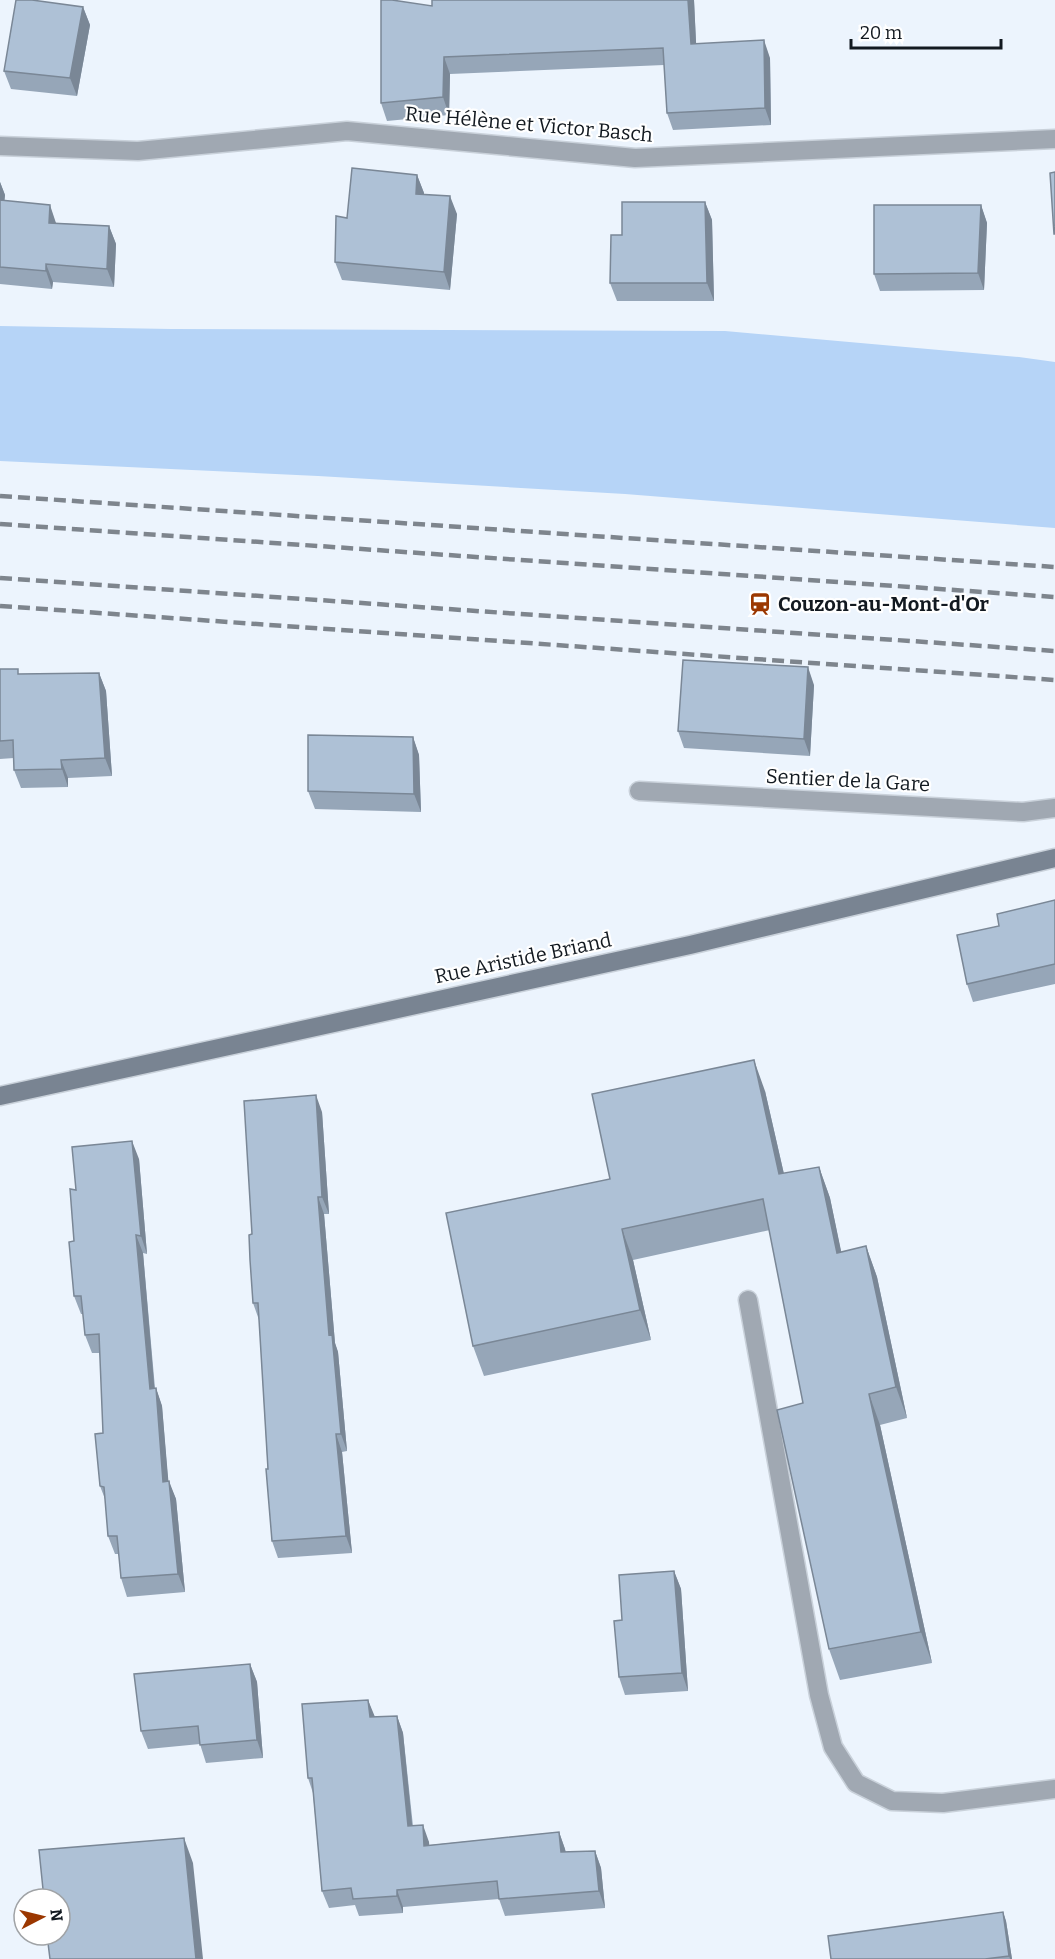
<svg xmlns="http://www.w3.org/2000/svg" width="1055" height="1959" viewBox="0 0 1055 1959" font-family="Bitter,serif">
<rect width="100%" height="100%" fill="#ecf4fd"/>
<path fill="#b6d4f7" d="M 0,326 L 171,329 L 725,331 L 1019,357 L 1055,362 L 1055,528 L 625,494 L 318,476 L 0,461 Z"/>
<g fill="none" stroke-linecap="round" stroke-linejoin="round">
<g stroke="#c9d1da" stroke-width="21">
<path id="lane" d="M 639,791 L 1023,812 L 1055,808
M 748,1300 L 819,1695 L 833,1747 L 856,1783 L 892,1801 L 943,1803 L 1055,1789"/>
</g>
<g stroke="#c9d1da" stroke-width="21">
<path id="street" d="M 0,146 L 138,151 L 347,131 L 635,158 L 1055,139"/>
</g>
<g stroke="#c9d1da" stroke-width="21">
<path id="secondary" d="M 0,1096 L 690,945 L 1055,858"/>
</g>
<use href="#lane" stroke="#a0a8b2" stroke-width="18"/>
<use href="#street" stroke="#a0a8b2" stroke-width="18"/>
<use href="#secondary" stroke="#798492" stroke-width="18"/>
<path stroke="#7e858d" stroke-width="4.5" stroke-dasharray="12 6" stroke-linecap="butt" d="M 0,496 L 1055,567
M 0,524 L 1055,597
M 0,578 L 1055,651
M 0,606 L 1055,680"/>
</g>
<path fill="#96a6b8" d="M 432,0 L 694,0 L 696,44 L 770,58 L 771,125 L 673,130 L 667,113 L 664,65 L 450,74 L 449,115 L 387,121 L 381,103 L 432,6 Z
M 83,7 L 90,25 L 77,96 L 11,89 L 4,71 Z
M 417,175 L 424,193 L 424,195 L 457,214 L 450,290 L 342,280 L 335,262 L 347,218 Z
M 0,182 L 5,195 L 4,201 L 56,223 L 109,226 L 116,244 L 114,287 L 53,282 L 52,289 L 0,284 Z
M 705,202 L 712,220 L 714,301 L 617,301 L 610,283 L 622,235 Z
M 981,205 L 987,223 L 984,290 L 880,291 L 874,274 Z
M 0,669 L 19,674 L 99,673 L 106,691 L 112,776 L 68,778 L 68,787 L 21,788 L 14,770 L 14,758 L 0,759 Z
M 814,685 L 810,756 L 684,748 L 678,731 Z
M 413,737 L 419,755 L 421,812 L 315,809 L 308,791 Z
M 1055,900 L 1055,984 L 973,1002 L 967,984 L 999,926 Z
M 765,1091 L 784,1174 L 819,1167 L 830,1198 L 841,1252 L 866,1246 L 877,1277 L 907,1418 L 880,1425 L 932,1663 L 840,1680 L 829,1649 L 803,1403 L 770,1230 L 633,1260 L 651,1340 L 484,1376 L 473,1346 L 610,1179 Z
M 322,1112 L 329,1214 L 324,1214 L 335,1343 L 338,1352 L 347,1451 L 342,1452 L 352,1553 L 278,1558 L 272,1541 L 259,1320 L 253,1303 L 252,1234 Z
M 139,1159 L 147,1254 L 143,1253 L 155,1388 L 156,1388 L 162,1406 L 168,1481 L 176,1499 L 185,1592 L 127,1597 L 121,1578 L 119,1554 L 115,1554 L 108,1536 L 105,1499 L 100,1486 L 103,1433 L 100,1353 L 92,1353 L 85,1335 L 83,1314 L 81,1314 L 74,1296 L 74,1241 L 76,1190 Z
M 674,1571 L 681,1589 L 688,1691 L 625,1695 L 619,1677 L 622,1620 Z
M 250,1664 L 257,1682 L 263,1758 L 206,1763 L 200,1744 L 148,1749 L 141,1731 Z
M 368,1700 L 374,1717 L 397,1716 L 403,1733 L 413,1826 L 429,1842 L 429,1845 L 559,1832 L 566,1852 L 595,1851 L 601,1868 L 605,1908 L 505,1916 L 499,1899 L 403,1907 L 403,1913 L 359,1916 L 355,1905 L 329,1908 L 322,1891 L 313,1793 L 308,1778 Z
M 1003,1912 L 1006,1921 L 1012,1959 L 831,1959 Z"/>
<path fill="#7a8796" d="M 688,0 L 694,0 L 697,62 L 691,44 Z
M 83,7 L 90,25 L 77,96 L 70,78 Z
M 764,40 L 770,58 L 771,125 L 765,108 Z
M 444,57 L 450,74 L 449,115 L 443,97 Z
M 417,175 L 424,193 L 422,212 L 416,194 Z
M 0,182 L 5,195 L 3,218 L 0,209 Z
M 450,196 L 457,214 L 450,290 L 444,272 Z
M 705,202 L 712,220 L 714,301 L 707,283 Z
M 50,205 L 56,223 L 55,241 L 49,223 Z
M 981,205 L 987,223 L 984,290 L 978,273 Z
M 109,226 L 116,244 L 114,287 L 107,269 Z
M 46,264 L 53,282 L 52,289 L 46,271 Z
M 808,667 L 814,685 L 810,756 L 804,739 Z
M 99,673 L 106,691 L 112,776 L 105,758 Z
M 413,737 L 419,755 L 421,812 L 414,794 Z
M 61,760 L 68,778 L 68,787 L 62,769 Z
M 754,1060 L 765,1091 L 791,1205 L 779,1174 Z
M 316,1095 L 322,1112 L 329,1214 L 322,1197 Z
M 132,1141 L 139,1159 L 147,1254 L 141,1236 Z
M 819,1167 L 830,1198 L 848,1284 L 837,1253 Z
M 318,1197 L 324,1214 L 335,1343 L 338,1352 L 347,1451 L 341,1434 L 329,1335 Z
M 622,1229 L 633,1260 L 651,1340 L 640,1310 Z
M 136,1235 L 143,1253 L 156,1407 L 150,1389 Z
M 866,1246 L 877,1277 L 907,1418 L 896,1387 Z
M 156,1388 L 162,1406 L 170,1500 L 163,1482 Z
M 869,1394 L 880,1425 L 932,1663 L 921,1632 Z
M 336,1434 L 342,1452 L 352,1553 L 346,1536 Z
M 169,1481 L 176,1499 L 185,1592 L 178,1574 Z
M 674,1571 L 681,1589 L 688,1691 L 682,1673 Z
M 250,1664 L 257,1682 L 263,1758 L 257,1740 Z
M 368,1700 L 375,1717 L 370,1717 Z
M 397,1716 L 403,1733 L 414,1844 L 408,1826 Z
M 423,1825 L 429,1842 L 431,1863 L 424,1846 Z
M 559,1832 L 565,1849 L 567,1869 L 561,1852 Z
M 184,1838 L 193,1863 L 203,1959 L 196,1959 Z
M 595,1851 L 601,1868 L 605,1908 L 599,1891 Z
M 397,1890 L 403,1907 L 403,1913 L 397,1896 Z
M 1003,1912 L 1006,1921 L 1012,1959 L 1010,1959 L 1009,1956 Z"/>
<path fill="#aec1d6" stroke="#7a8796" stroke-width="1.5" d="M 16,0 L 32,0 L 83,7 L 70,78 L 4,71 Z
M 381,0 L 392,0 L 432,6 L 432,0 L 688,0 L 691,44 L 764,40 L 765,108 L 667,113 L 663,48 L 444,57 L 443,97 L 381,103 Z
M 352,168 L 417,175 L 416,194 L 450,196 L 444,272 L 335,262 L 336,216 L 347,218 Z
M 1055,172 L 1055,234 L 1054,234 L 1050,173 Z
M 0,200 L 50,205 L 49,223 L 109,226 L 107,269 L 46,264 L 46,271 L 0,267 Z
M 622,202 L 705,202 L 707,283 L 610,283 L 611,235 L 622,235 Z
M 874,205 L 981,205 L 978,273 L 874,274 Z
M 683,660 L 808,667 L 804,739 L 678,731 Z
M 0,669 L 18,669 L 18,674 L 99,673 L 105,758 L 61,760 L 62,769 L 14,770 L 13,740 L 0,741 Z
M 308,735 L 413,737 L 414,794 L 308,791 Z
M 1055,900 L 1055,964 L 967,984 L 957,935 L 999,926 L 997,914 Z
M 754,1060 L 779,1174 L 819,1167 L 837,1253 L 866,1246 L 896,1387 L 869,1394 L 921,1632 L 829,1649 L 777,1410 L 803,1403 L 763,1199 L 622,1229 L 640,1310 L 473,1346 L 446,1213 L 610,1179 L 592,1094 Z
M 316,1095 L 322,1197 L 318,1197 L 329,1335 L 332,1334 L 341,1434 L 336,1434 L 346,1536 L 272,1541 L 266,1469 L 268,1469 L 258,1303 L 253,1303 L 250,1260 L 249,1235 L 252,1234 L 244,1101 Z
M 132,1141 L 141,1236 L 136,1235 L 150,1389 L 156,1388 L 163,1482 L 169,1481 L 178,1574 L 121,1578 L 117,1536 L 108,1536 L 104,1487 L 100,1486 L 95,1434 L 103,1433 L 99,1334 L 85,1335 L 81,1296 L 74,1296 L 69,1242 L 74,1241 L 70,1189 L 76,1190 L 72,1147 Z
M 674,1571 L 682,1673 L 619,1677 L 614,1621 L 622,1620 L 619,1575 Z
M 250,1664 L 257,1740 L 200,1745 L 198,1726 L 141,1731 L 134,1674 Z
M 368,1700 L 370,1717 L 397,1716 L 408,1826 L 423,1825 L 424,1846 L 559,1832 L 561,1852 L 595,1851 L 599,1891 L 499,1899 L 497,1881 L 397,1890 L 397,1896 L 353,1899 L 351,1888 L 322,1891 L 312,1778 L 308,1778 L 302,1704 Z
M 184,1838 L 196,1959 L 50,1959 L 47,1935 L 60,1935 L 60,1899 L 44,1899 L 39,1850 Z
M 1003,1912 L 1009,1956 L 985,1959 L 831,1959 L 828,1936 Z"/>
<defs>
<g id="station-bare" transform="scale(1.8)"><path d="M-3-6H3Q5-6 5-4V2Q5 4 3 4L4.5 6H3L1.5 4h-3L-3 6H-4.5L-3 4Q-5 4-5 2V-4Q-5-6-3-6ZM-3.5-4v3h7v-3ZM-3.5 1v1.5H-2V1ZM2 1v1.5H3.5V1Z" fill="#9b3700" stroke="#fff" stroke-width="2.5" paint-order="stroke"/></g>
</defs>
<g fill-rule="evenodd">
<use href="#station-bare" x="760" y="604"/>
</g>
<g text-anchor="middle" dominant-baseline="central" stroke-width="4.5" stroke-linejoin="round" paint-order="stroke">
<g font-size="20" fill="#121920" stroke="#fff">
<text transform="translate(529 124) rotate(5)">Rue Hélène et Victor Basch</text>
<text transform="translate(848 780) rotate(3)">Sentier de la Gare</text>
<text transform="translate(523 958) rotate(-12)">Rue Aristide Briand</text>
</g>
<g font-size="20" font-weight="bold" fill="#121920" stroke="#fff" text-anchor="start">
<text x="778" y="604">Couzon-au-Mont-d'Or</text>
</g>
</g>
<g transform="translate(42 1917) rotate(83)"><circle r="28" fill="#ffffff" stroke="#a0a3a6" stroke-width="1.5"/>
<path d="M0-4.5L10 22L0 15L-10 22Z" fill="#9b3700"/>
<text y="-9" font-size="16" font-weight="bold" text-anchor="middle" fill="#121920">N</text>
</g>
<path d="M851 39v9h150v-9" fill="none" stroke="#121920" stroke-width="3"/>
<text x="860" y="39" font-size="18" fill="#121920" stroke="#ffffff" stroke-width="4.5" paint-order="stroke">20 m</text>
</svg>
